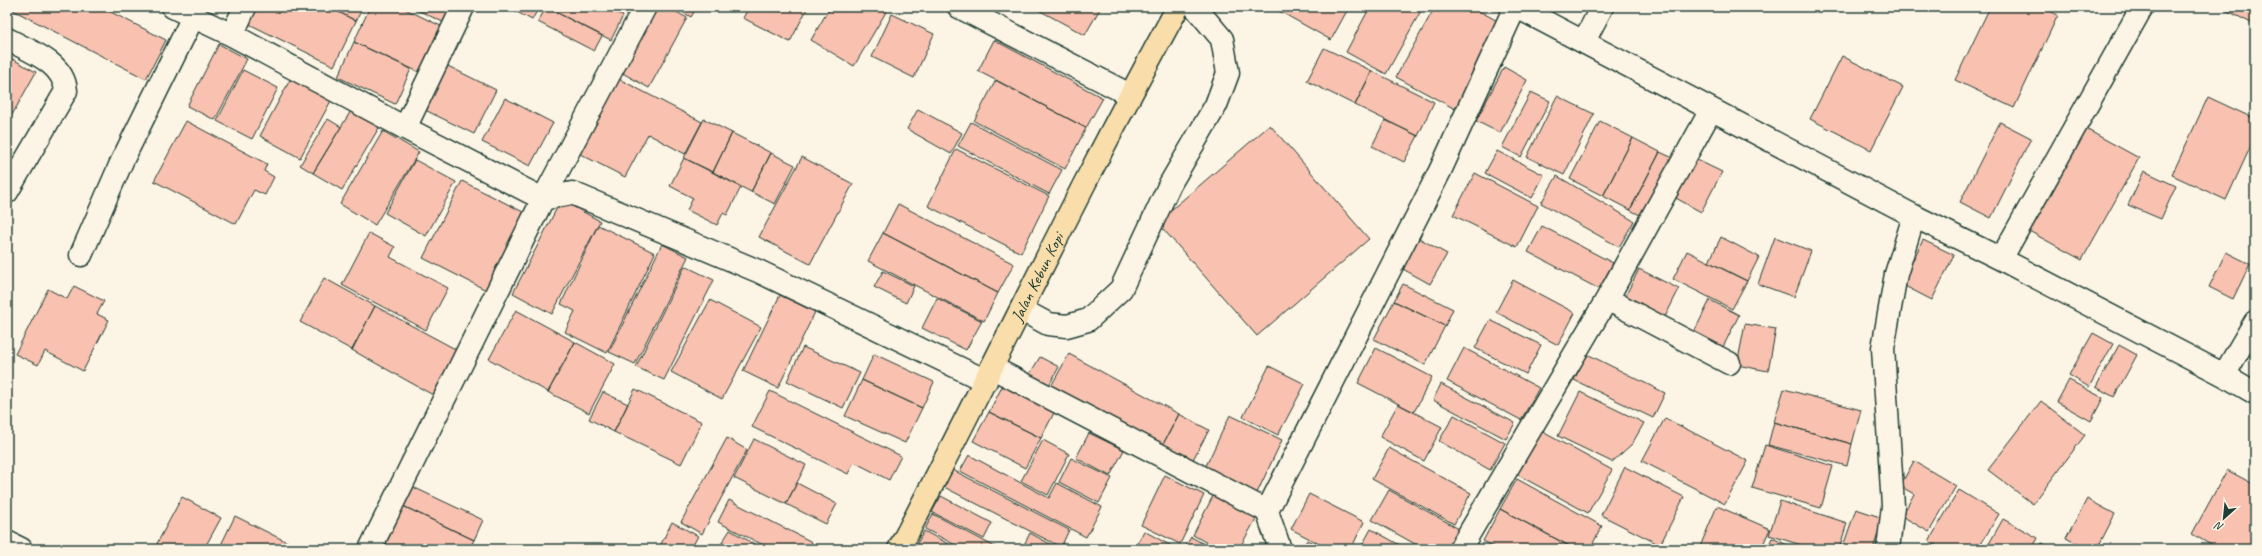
<svg xmlns="http://www.w3.org/2000/svg" width="2262" height="556" viewBox="0 0 2262 556" font-family="Caveat,sans-serif">
<rect width="100%" height="100%" fill="#fcf5e5"/>
<filter id="ink" filterUnits="userSpaceOnUse"><feTurbulence type="fractalNoise" baseFrequency=".025" numOctaves="2"/><feDisplacementMap in="SourceGraphic" scale="8" xChannelSelector="R" yChannelSelector="G"/><feConvolveMatrix kernelMatrix="1 2 1 2 8 2 1 2 1" color-interpolation-filters="sRGB"/></filter>
<g filter="url(#ink)">
<path fill="#f9c1af" stroke="#1f3d34" d="M 7,7 L 101,7 L 166,40 L 146,79 Z
M 258,7 L 329,7 L 356,21 L 334,66 L 249,24 Z
M 329,7 L 363,7 L 356,21 Z
M 370,7 L 401,7 L 445,28 L 423,74 L 354,42 Z
M 411,7 L 455,7 L 447,24 Z
M 507,7 L 517,7 L 515,11 Z
M 517,7 L 539,7 L 532,20 L 515,11 Z
M 546,7 L 606,7 L 623,16 L 611,40 Z
M 546,7 L 602,36 L 594,51 L 538,22 Z
M 654,7 L 668,7 L 687,18 L 649,88 L 619,71 Z
M 673,7 L 697,7 L 691,17 Z
M 749,7 L 808,7 L 790,42 L 743,18 Z
M 830,7 L 889,7 L 854,66 L 811,40 Z
M 1033,7 L 1101,7 L 1085,35 Z
M 1272,7 L 1349,7 L 1331,40 Z
M 1370,7 L 1423,7 L 1386,74 L 1346,52 Z
M 1435,7 L 1472,7 L 1503,24 L 1455,109 L 1396,77 Z
M 1990,7 L 2041,7 L 2058,15 L 2014,108 L 1955,80 Z
M 2220,7 L 2255,7 L 2255,25 Z
M 892,14 L 934,34 L 914,78 L 872,57 Z
M 994,40 L 1103,98 L 1086,128 L 978,71 Z
M 354,42 L 411,69 L 395,104 L 338,77 Z
M 219,44 L 247,59 L 215,120 L 187,106 Z
M 1324,48 L 1372,71 L 1355,105 L 1307,81 Z
M 7,56 L 36,72 L 7,124 Z
M 1842,56 L 1903,87 L 1871,150 L 1810,119 Z
M 444,64 L 496,90 L 474,134 L 421,108 Z
M 1504,67 L 1527,80 L 1500,133 L 1476,121 Z
M 243,70 L 278,88 L 252,139 L 217,121 Z
M 1372,71 L 1434,102 L 1418,136 L 1355,105 Z
M 292,76 L 333,97 L 300,158 L 260,136 Z
M 619,79 L 702,122 L 685,154 L 648,134 L 625,177 L 580,154 Z
M 996,80 L 1086,128 L 1065,169 L 974,121 Z
M 1531,92 L 1550,101 L 1521,157 L 1502,147 Z
M 1557,96 L 1594,114 L 1564,175 L 1527,157 Z
M 2208,97 L 2255,119 L 2255,137 L 2226,200 L 2172,175 Z
M 505,98 L 553,123 L 530,166 L 482,142 Z
M 352,109 L 380,126 L 342,190 L 313,173 Z
M 918,109 L 962,133 L 951,154 L 907,129 Z
M 328,119 L 341,127 L 313,173 L 300,165 Z
M 704,119 L 732,133 L 713,172 L 684,158 Z
M 1385,120 L 1418,136 L 1404,162 L 1372,146 Z
M 186,121 L 267,164 L 264,171 L 274,177 L 265,195 L 254,190 L 236,224 L 154,181 Z
M 1600,121 L 1633,138 L 1603,196 L 1570,179 Z
M 971,122 L 1062,170 L 1049,194 L 958,146 Z
M 2000,122 L 2031,138 L 1991,218 L 1960,202 Z
M 1270,125 L 1369,239 L 1257,336 L 1157,222 Z
M 2086,129 L 2139,158 L 2082,260 L 2029,231 Z
M 383,131 L 419,152 L 375,225 L 340,204 Z
M 732,133 L 771,153 L 751,192 L 713,172 Z
M 1633,138 L 1660,152 L 1630,210 L 1603,196 Z
M 956,149 L 1049,196 L 1021,253 L 928,206 Z
M 1497,151 L 1544,175 L 1532,198 L 1485,173 Z
M 1660,152 L 1675,159 L 1646,218 L 1630,210 Z
M 771,153 L 795,165 L 775,204 L 751,192 Z
M 802,157 L 853,184 L 810,264 L 759,237 Z
M 684,158 L 741,187 L 727,215 L 723,213 L 717,225 L 687,210 L 693,198 L 670,186 Z
M 1693,158 L 1722,172 L 1701,212 L 1674,197 Z
M 415,160 L 456,182 L 426,236 L 385,213 Z
M 2144,171 L 2176,186 L 2161,219 L 2128,205 Z
M 1475,173 L 1538,206 L 1517,247 L 1453,215 Z
M 1557,176 L 1634,221 L 1619,247 L 1541,203 Z
M 462,181 L 531,216 L 492,293 L 423,258 Z
M 561,200 L 600,221 L 552,314 L 513,293 Z
M 898,204 L 1014,264 L 998,293 L 883,233 Z
M 598,225 L 655,253 L 607,353 L 565,332 L 575,311 L 561,304 Z
M 1542,226 L 1613,263 L 1599,289 L 1528,252 Z
M 369,233 L 395,247 L 390,257 L 448,288 L 426,330 L 342,285 Z
M 883,233 L 998,293 L 984,321 L 868,261 Z
M 1417,237 L 1447,254 L 1430,284 L 1401,268 Z
M 1721,237 L 1759,257 L 1747,281 L 1709,262 Z
M 1775,237 L 1811,251 L 1794,297 L 1758,284 Z
M 1923,240 L 1954,255 L 1932,300 L 1901,284 Z
M 662,244 L 688,257 L 635,364 L 609,352 Z
M 1687,251 L 1747,281 L 1732,309 L 1673,279 Z
M 2226,252 L 2250,264 L 2233,299 L 2209,287 Z
M 685,266 L 714,280 L 664,380 L 636,367 Z
M 1639,269 L 1679,289 L 1663,321 L 1623,301 Z
M 883,271 L 914,286 L 906,303 L 874,287 Z
M 324,278 L 375,306 L 352,350 L 300,322 Z
M 1513,280 L 1575,313 L 1558,345 L 1496,312 Z
M 1403,284 L 1453,309 L 1445,326 L 1394,301 Z
M 74,286 L 104,301 L 97,314 L 109,320 L 83,371 L 45,351 L 38,365 L 15,354 L 48,289 L 67,299 Z
M 780,295 L 815,312 L 778,388 L 743,371 Z
M 937,298 L 982,321 L 966,350 L 922,328 Z
M 710,300 L 761,327 L 722,399 L 671,372 Z
M 1710,300 L 1739,315 L 1722,349 L 1693,334 Z
M 1394,301 L 1445,326 L 1425,365 L 1374,339 Z
M 375,306 L 457,350 L 433,395 L 352,350 Z
M 516,310 L 575,342 L 548,392 L 489,359 Z
M 1490,320 L 1541,345 L 1526,374 L 1475,348 Z
M 1745,324 L 1776,329 L 1768,371 L 1737,365 Z
M 2093,333 L 2113,344 L 2089,387 L 2069,375 Z
M 575,342 L 615,364 L 589,413 L 548,392 Z
M 2119,345 L 2137,355 L 2114,397 L 2096,387 Z
M 803,347 L 860,373 L 843,408 L 787,381 Z
M 1376,348 L 1432,377 L 1414,412 L 1358,383 Z
M 1464,348 L 1539,388 L 1521,420 L 1447,381 Z
M 874,354 L 934,382 L 922,408 L 862,380 Z
M 1069,354 L 1179,414 L 1161,448 L 1050,388 Z
M 1587,354 L 1665,393 L 1653,418 L 1574,380 Z
M 1040,357 L 1059,367 L 1048,387 L 1028,377 Z
M 1269,366 L 1305,384 L 1278,435 L 1243,417 Z
M 862,380 L 922,408 L 905,443 L 845,416 Z
M 2069,380 L 2103,398 L 2091,421 L 2057,402 Z
M 1004,383 L 1055,411 L 1041,438 L 989,412 Z
M 1441,384 L 1515,423 L 1506,439 L 1433,400 Z
M 635,389 L 702,422 L 681,464 L 614,432 Z
M 1784,389 L 1861,410 L 1852,444 L 1774,422 Z
M 770,391 L 901,456 L 889,480 L 854,462 L 848,474 L 752,427 Z
M 603,392 L 628,404 L 614,432 L 589,419 Z
M 1580,392 L 1644,423 L 1632,444 L 1612,462 L 1558,436 Z
M 2041,401 L 2085,435 L 2033,504 L 1988,470 Z
M 1398,404 L 1442,427 L 1424,461 L 1380,437 Z
M 989,412 L 1041,438 L 1025,468 L 973,441 Z
M 1179,414 L 1209,430 L 1190,465 L 1161,448 Z
M 1230,415 L 1282,440 L 1256,495 L 1204,470 Z
M 1454,415 L 1505,443 L 1490,470 L 1439,441 Z
M 1665,418 L 1748,461 L 1725,504 L 1642,461 Z
M 1774,422 L 1852,444 L 1847,466 L 1768,445 Z
M 1539,430 L 1612,470 L 1588,513 L 1516,474 Z
M 1089,433 L 1124,450 L 1110,476 L 1076,458 Z
M 727,438 L 747,450 L 702,534 L 681,522 Z
M 754,439 L 806,465 L 786,504 L 734,478 Z
M 1043,440 L 1069,454 L 1048,495 L 1021,481 Z
M 1765,445 L 1833,466 L 1821,508 L 1752,488 Z
M 1389,448 L 1471,493 L 1454,524 L 1372,479 Z
M 969,455 L 1049,498 L 1057,483 L 1102,507 L 1086,537 L 960,471 Z
M 1071,458 L 1112,478 L 1099,503 L 1059,482 Z
M 1914,461 L 1956,486 L 1929,532 L 1902,516 L 1914,494 L 1900,486 Z
M 1625,467 L 1684,497 L 1660,545 L 1601,515 Z
M 953,470 L 1069,530 L 1061,547 L 944,487 Z
M 2227,470 L 2255,485 L 2255,511 L 2251,519 L 2255,521 L 2255,536 L 2248,549 L 2218,549 L 2192,534 Z
M 1165,475 L 1204,495 L 1180,544 L 1141,525 Z
M 1517,479 L 1602,526 L 1590,549 L 1575,549 L 1500,509 Z
M 797,483 L 837,504 L 826,524 L 786,504 Z
M 413,487 L 483,520 L 474,540 L 403,506 Z
M 1389,490 L 1459,529 L 1448,549 L 1424,549 L 1372,520 Z
M 1959,490 L 1999,514 L 1978,549 L 1942,549 L 1929,541 Z
M 1214,494 L 1257,517 L 1239,549 L 1218,549 L 1193,535 Z
M 1309,494 L 1364,522 L 1351,549 L 1329,549 L 1291,529 Z
M 941,496 L 992,523 L 984,539 L 932,512 Z
M 182,497 L 221,518 L 204,549 L 154,549 Z
M 2087,499 L 2115,514 L 2097,549 L 2087,549 L 2066,538 Z
M 729,500 L 812,542 L 808,549 L 771,549 L 718,522 Z
M 1780,501 L 1847,523 L 1839,549 L 1814,549 L 1769,535 Z
M 403,506 L 474,540 L 469,549 L 396,549 L 386,544 Z
M 1717,506 L 1770,529 L 1761,549 L 1699,549 Z
M 1500,509 L 1575,549 L 1499,549 L 1483,541 Z
M 1856,509 L 1883,518 L 1873,549 L 1842,549 Z
M 933,514 L 999,549 L 963,549 L 925,529 Z
M 235,516 L 291,544 L 289,549 L 219,549 Z
M 2003,519 L 2038,538 L 2032,549 L 1986,549 Z
M 672,522 L 698,536 L 691,549 L 659,548 Z
M 1371,529 L 1407,549 L 1360,549 Z
M 730,530 L 763,549 L 718,549 Z
M 924,531 L 958,549 L 914,549 Z
M 1144,531 L 1177,549 L 1134,549 Z
M 1030,533 L 1059,549 L 1022,549 Z
M 1191,537 L 1213,549 L 1184,549 Z
M 1772,538 L 1796,549 L 1767,549 Z
M 1307,540 L 1325,549 L 1302,549 Z
M 2042,543 L 2054,549 L 2038,549 Z
M 291,544 L 302,549 L 289,549 Z"/>
<g fill="none" stroke-linecap="round" stroke-linejoin="round">
<g stroke="#1f3d34" stroke-width="25">
<path id="minor" d="M 173,7 L 232,35 L 405,128 L 543,199 L 572,193 L 758,271 L 986,381
M 959,7 L 1130,95
M 1517,7 L 1914,216 L 2001,259 L 2224,375 L 2255,393
M 232,35 L 245,7
M 7,39 C 29,51 64,62 66,91 L 7,192
M 1584,41 L 1602,7
M 405,128 L 463,7
M 81,255 L 122,161 L 193,17
M 2001,259 L 2142,7
M 1607,299 L 1729,363
M 1022,310 L 1048,324 L 1067,326 L 1088,320 L 1121,289 L 1170,184 L 1216,105 L 1228,73 L 1222,39 L 1195,7
M 993,368 L 1267,511
M 2224,375 L 2255,322
M 7,542 L 21,549
M 370,549 L 543,199 L 645,7
M 1280,549 L 1267,511 L 1440,171 L 1515,7
M 1460,549 L 1607,299 L 1711,110
M 1888,549 L 1893,506 L 1883,348 L 1896,274 L 1914,216"/>
</g>
<g stroke="#1f3d34" stroke-width="25">
<g id="major">
<path id="s1" d="M 899,549 C 993,369 1080,185 1178,7"/>
</g>
</g>
<use href="#minor" stroke="#fcf5e5" stroke-width="22"/>
<use href="#major" stroke="#f9deab" stroke-width="22"/>
</g>
</g>
<g text-anchor="middle" dominant-baseline="central" stroke-width="3" stroke-linejoin="round" paint-order="stroke">
<g font-size="17" fill="#1f3d34" stroke="#fcf5e5">
<text stroke="none"><textPath href="#s1" startOffset="305">Jalan Kebun Kopi</textPath></text>
</g>
</g>
<rect width="2262" height="556" fill="none" stroke="#fcf5e5" stroke-width="24"/>
<rect x="12" y="12" width="2238" height="532" fill="none" stroke="#1f3d34" stroke-width="1.5" filter="url(#ink)"/>
<g transform="translate(2224 518) rotate(207)" stroke="#fcf5e5" stroke-width="3" paint-order="stroke">
<path d="M0-3L7 15L0 10L-7 15Z" fill="#1f3d34"/>
<text y="-6" font-size="11" font-weight="bold" text-anchor="middle" fill="#1f3d34">N</text>
</g>
</svg>
